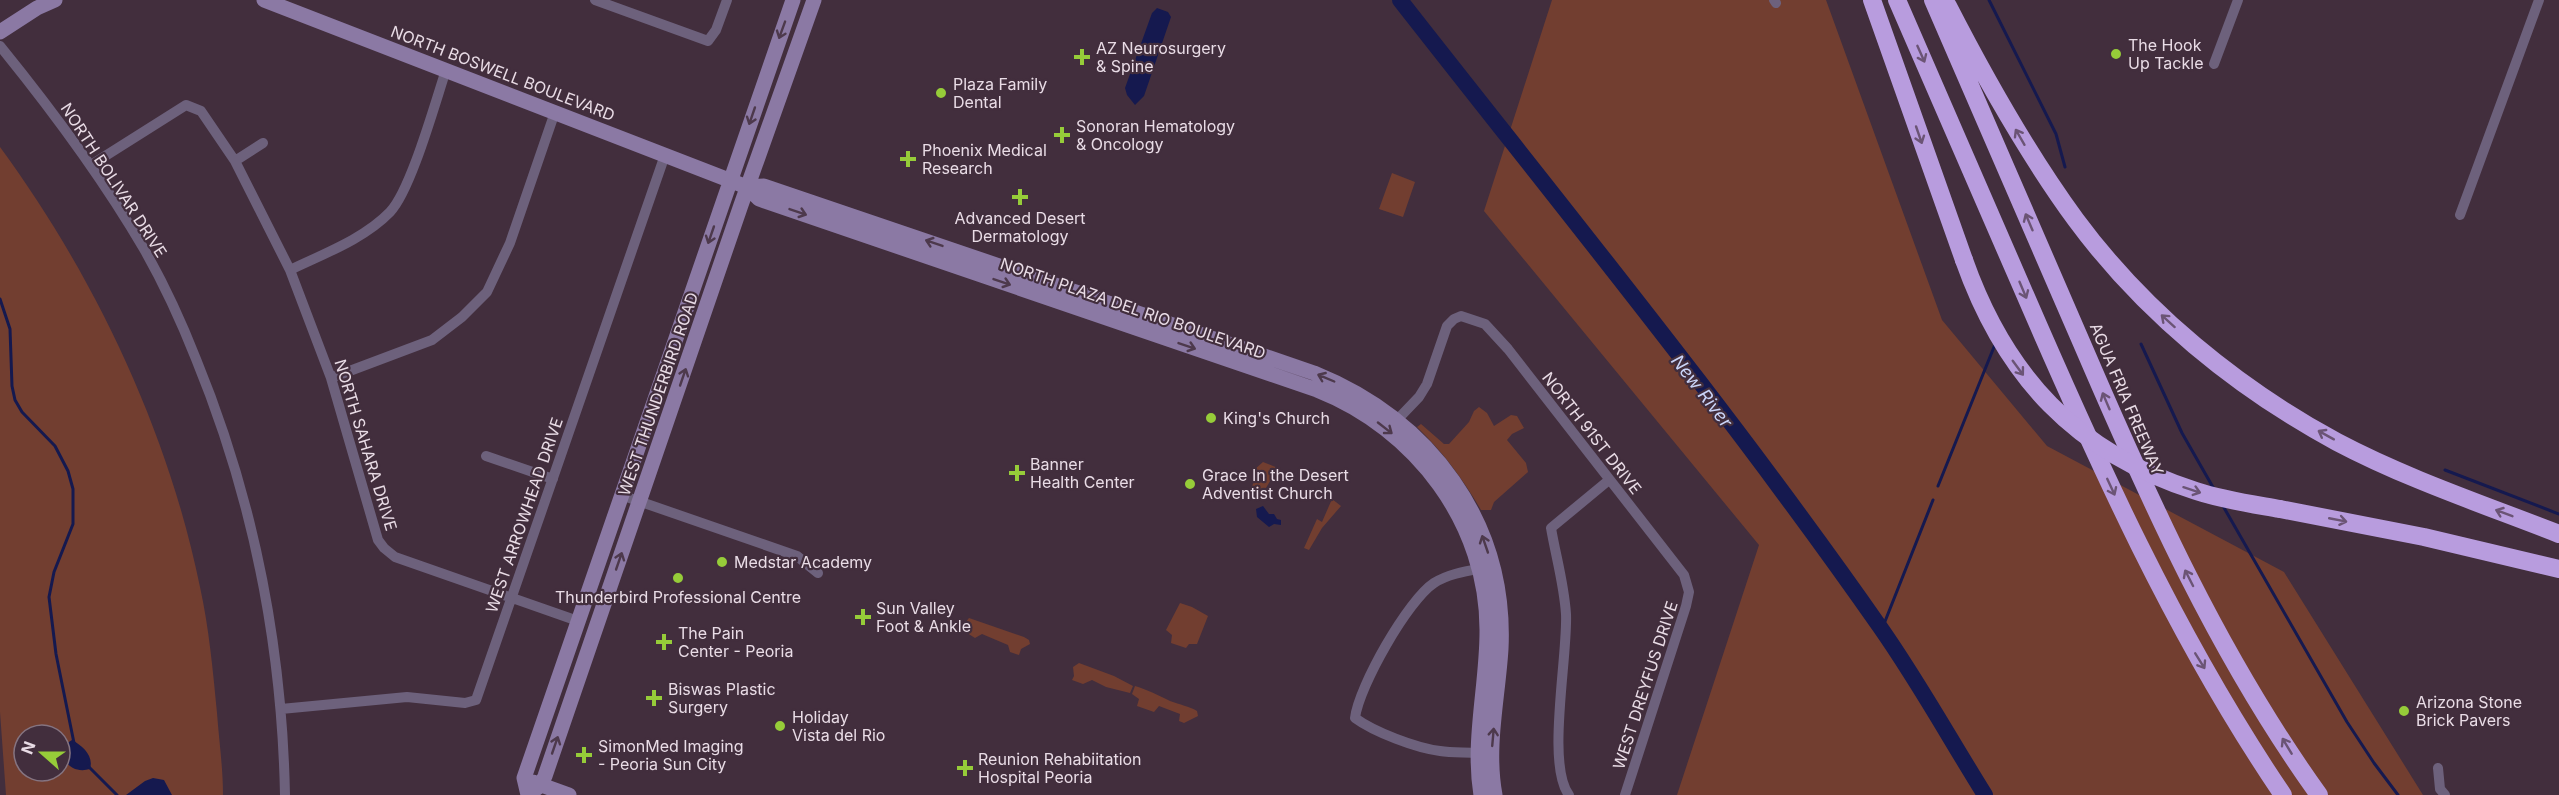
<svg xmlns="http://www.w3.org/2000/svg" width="2559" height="795" viewBox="0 0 2559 795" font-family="Inter,sans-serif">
<rect width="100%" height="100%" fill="#422e3d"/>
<path fill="#723e30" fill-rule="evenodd" d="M 1552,0 L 1826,0 L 1942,320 L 2047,446 L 2284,572 L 2423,795 L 1677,795 L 1759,545 L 1484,211 Z
M 0,147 C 94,275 168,430 200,587 C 209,628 213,671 217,713 C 219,740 223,768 223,795 L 6,795 L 0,712 ZM 24,735 L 60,735 L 60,771 L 24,771 Z
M 1392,173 L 1415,182 L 1403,217 L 1379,209 Z
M 1479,407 L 1487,413 L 1494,426 L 1511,415 L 1517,416 L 1524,428 L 1512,434 L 1507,440 L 1526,463 L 1528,472 L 1494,502 L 1491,510 L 1481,510 C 1463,479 1443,452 1417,427 L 1421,424 L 1444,444 L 1449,444 L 1469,422 L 1474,411 Z
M 1263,462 L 1278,468 L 1261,496 L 1251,490 L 1256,474 L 1255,469 Z
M 1332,499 L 1341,506 L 1322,528 L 1309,550 L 1304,548 L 1317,519 L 1322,522 Z
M 1180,603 L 1192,607 L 1208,616 L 1197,644 L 1189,644 L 1186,648 L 1171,643 L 1172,635 L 1166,630 Z
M 969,618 L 1024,637 L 1029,640 L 1030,644 L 1021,649 L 1019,655 L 1010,652 L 1008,645 L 982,634 L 975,638 L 964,631 L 965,623 Z
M 1079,663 L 1114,676 L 1133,686 L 1130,693 L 1106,687 L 1092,680 L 1083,684 L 1072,680 L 1074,676 L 1073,667 Z
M 1135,686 C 1148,690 1158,695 1170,701 C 1180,705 1189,706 1197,711 L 1198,716 L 1184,723 L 1179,721 L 1180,714 L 1159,706 L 1154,712 L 1137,706 L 1139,699 L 1132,694 Z"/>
<path fill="#15194f" d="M 1157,8 L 1168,12 L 1171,17 L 1144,96 L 1135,105 L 1127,95 L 1125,88 L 1152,13 Z
M 1263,506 L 1269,514 L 1274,514 L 1277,519 L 1281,520 L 1281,525 L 1274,524 L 1269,527 L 1257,517 L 1256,509 Z
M 72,740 C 83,746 94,756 90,769 C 73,774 60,762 64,745 Z
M 153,778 L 164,780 L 172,795 L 126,795 L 145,781 Z"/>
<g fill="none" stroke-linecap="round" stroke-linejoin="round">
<path stroke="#15194f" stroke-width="3" d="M 1989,0 L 2056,134 L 2065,167
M 0,299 L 10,329 L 12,386 L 15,400 L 22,412 L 55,446 L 68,471 L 73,489 L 73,524 L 54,572 L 49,597 L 56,654 L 74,743
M 2141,344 L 2182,433 L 2214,489
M 2445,470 L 2559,514
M 1938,486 L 1996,342
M 2223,506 L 2347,722 L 2374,763 L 2398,795
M 1882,629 L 1933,500
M 88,766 L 117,795"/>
<path stroke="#15194f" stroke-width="16" d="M 1400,0 C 1562,207 1729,411 1880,627 C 1918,681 1950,739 1985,795"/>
<path stroke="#6d617c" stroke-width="10" d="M 595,0 L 708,41 L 716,30 L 727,0
M 1774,0 L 1776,3
M 0,46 C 52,110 102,177 144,249 C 164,284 181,321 196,359 C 253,498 282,645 285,795
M 2214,64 L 2238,0
M 235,161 L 263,143
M 91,165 L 186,105 L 201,111 L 235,161 L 290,270 L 331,378 L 378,540 L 384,548 L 395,557 L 578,621
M 2460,215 L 2539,0
M 290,270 C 323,254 364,239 390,212 C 411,190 435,103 446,70
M 331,378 L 432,340 L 462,317 L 487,292 L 510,243 L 555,112
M 1397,420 L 1419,397 L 1427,384 L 1447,326 L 1454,319 L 1461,316 L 1485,324 L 1508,349 L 1684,575 L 1689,592 L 1686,606 L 1625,795
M 486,456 L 553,479
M 621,495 L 797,556 L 818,573
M 281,709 L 407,697 L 465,703 L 476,700 L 665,155
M 1478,753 C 1465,752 1452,753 1440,751 C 1416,748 1374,732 1355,718 C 1359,686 1408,600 1434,583 C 1448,574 1467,571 1483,568
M 2438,768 L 2440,789 L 2445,795
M 1569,795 C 1546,765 1568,656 1566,614 C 1564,584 1556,557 1551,528 L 1609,480"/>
<path stroke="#8b79a4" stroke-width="15" d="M 264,0 L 747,187 L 764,186 L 1314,373 C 1430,420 1507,522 1501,649 C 1498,698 1486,747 1495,795
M 0,32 L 37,8 L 55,0
M 747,187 L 759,199 L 1317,390 C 1416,429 1488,524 1487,632 C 1487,686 1472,741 1481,795
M 533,782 L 569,795
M 528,795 L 541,785 L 545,776 L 741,205 L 814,0
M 528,795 L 524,778 L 793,0"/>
<path stroke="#b89cde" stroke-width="18" d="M 1872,0 L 1964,260
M 1897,0 C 1938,94 1979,189 2020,283 C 2096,459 2175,636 2283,795
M 1933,0 C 1983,115 2033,231 2083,346 C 2150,502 2219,656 2319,795
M 1948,6 C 1986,80 2027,153 2076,220 C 2144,312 2237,388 2337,442 C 2407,479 2485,505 2559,534
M 2280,509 L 2424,537 L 2559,569"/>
<path stroke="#b89cde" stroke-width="18" d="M 1964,260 C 2005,376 2076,453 2196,491 C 2223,500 2252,504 2280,509"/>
</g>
<defs><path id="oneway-shaft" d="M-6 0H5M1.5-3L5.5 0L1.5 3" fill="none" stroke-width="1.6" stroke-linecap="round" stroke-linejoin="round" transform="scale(1.5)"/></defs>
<g stroke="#4d394c">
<use href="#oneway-shaft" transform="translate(782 30) rotate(110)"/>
<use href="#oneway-shaft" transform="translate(752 116) rotate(109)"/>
<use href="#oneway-shaft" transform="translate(798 212) rotate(19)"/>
<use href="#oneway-shaft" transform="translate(711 235) rotate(109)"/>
<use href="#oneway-shaft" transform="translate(934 243) rotate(-161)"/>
<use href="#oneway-shaft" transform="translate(1002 282) rotate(19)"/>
<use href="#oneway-shaft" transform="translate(1187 346) rotate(19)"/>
<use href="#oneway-shaft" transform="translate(683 377) rotate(-71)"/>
<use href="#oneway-shaft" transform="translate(1326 378) rotate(-157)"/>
<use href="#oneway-shaft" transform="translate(1385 428) rotate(38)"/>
<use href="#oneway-shaft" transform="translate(1485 544) rotate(-109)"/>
<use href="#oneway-shaft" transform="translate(619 561) rotate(-71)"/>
<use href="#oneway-shaft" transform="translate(1493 737) rotate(-85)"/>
<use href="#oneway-shaft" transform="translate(555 745) rotate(-71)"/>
</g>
<g stroke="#6b5475">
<use href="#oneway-shaft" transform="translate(1921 54) rotate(66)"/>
<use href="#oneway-shaft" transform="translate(1919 135) rotate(71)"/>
<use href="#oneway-shaft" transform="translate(2020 137) rotate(-120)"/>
<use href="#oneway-shaft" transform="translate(2029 222) rotate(-113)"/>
<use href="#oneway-shaft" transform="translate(2023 290) rotate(67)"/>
<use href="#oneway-shaft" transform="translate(2168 321) rotate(-138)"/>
<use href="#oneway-shaft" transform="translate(2018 368) rotate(54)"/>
<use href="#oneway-shaft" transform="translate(2106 401) rotate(-113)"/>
<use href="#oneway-shaft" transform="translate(2326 435) rotate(-151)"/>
<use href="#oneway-shaft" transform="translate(2111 487) rotate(65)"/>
<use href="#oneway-shaft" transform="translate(2192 490) rotate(18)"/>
<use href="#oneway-shaft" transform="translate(2504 513) rotate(-159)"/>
<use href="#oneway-shaft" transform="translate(2338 520) rotate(11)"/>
<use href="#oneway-shaft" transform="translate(2189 578) rotate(-117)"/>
<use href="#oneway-shaft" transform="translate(2200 661) rotate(58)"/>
<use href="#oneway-shaft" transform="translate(2287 746) rotate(-121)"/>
</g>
<g fill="#96cc39" stroke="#422e3d" stroke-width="2">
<circle cx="2116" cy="54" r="6"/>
<path d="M1079 48h6v6h6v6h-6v6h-6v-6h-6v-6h6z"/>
<circle cx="941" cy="93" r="6"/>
<path d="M1059 126h6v6h6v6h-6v6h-6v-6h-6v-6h6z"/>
<path d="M905 150h6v6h6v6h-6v6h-6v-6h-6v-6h6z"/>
<path d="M1017 188h6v6h6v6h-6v6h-6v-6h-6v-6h6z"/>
<circle cx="1211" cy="418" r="6"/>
<path d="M1014 464h6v6h6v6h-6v6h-6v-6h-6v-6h6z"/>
<circle cx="1190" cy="484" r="6"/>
<circle cx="722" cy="562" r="6"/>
<circle cx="678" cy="578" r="6"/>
<path d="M860 608h6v6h6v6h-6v6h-6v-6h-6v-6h6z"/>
<path d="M661 633h6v6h6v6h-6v6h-6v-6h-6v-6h6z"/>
<path d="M651 689h6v6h6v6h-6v6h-6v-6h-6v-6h6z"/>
<circle cx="2404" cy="711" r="6"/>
<circle cx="780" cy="726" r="6"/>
<path d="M581 746h6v6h6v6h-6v6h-6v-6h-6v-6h6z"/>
<path d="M962 759h6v6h6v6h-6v6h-6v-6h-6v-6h6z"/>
</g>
<g text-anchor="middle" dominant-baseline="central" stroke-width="4.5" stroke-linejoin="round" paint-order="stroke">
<g font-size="16" fill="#e9dce6" stroke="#422e3d" text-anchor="start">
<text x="2128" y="45">The Hook<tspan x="2128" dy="18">Up Tackle</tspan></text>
<text x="1096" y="48">AZ Neurosurgery<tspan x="1096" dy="18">&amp; Spine</tspan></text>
<text x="953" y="84">Plaza Family<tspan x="953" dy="18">Dental</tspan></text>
<text x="1076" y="126">Sonoran Hematology<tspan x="1076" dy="18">&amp; Oncology</tspan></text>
<text x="922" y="150">Phoenix Medical<tspan x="922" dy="18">Research</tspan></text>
<text x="1020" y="218" text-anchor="middle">Advanced Desert<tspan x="1020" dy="18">Dermatology</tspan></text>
<text x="1223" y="418">King's Church</text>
<text x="1030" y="464">Banner<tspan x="1030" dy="18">Health Center</tspan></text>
<text x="1202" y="475">Grace In the Desert<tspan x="1202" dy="18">Adventist Church</tspan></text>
<text x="734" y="562">Medstar Academy</text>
<text x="678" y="597" text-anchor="middle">Thunderbird Professional Centre</text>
<text x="876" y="608">Sun Valley<tspan x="876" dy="18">Foot &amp; Ankle</tspan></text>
<text x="678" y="633">The Pain<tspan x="678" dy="18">Center - Peoria</tspan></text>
<text x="668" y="689">Biswas Plastic<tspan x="668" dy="18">Surgery</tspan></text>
<text x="2416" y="702">Arizona Stone<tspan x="2416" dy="18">Brick Pavers</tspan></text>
<text x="792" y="717">Holiday<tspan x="792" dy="18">Vista del Rio</tspan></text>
<text x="598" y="746">SimonMed Imaging<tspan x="598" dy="18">- Peoria Sun City</tspan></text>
<text x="978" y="759">Reunion Rehabiitation<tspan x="978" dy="18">Hospital Peoria</tspan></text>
</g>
<g font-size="16" fill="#e9dce6" stroke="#422e3d">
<text transform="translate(503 73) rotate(21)">NORTH BOSWELL BOULEVARD</text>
<text transform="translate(114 180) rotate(57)">NORTH BOLIVAR DRIVE</text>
<text transform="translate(1133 308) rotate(19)">NORTH PLAZA DEL RIO BOULEVARD</text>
<text transform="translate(658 394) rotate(-71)">WEST THUNDERBIRD ROAD</text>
<text transform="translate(2127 399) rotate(67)">AGUA FRIA FREEWAY</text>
<text transform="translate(1592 433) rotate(52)">NORTH 91ST DRIVE</text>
<text transform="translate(366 445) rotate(73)">NORTH SAHARA DRIVE</text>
<text transform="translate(524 515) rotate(-71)">WEST ARROWHEAD DRIVE</text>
<text transform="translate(1645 685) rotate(-72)">WEST DREYFUS DRIVE</text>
</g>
<g font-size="18" font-style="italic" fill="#cad4f8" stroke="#422e3d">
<text transform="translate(1702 391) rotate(52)">New River</text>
</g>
</g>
<g transform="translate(42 753) rotate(291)"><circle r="28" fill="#422e3d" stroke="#857481" stroke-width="1.5"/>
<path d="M0-4.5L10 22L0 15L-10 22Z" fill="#96cc39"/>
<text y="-9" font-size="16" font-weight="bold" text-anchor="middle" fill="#e9dce6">N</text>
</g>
</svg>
